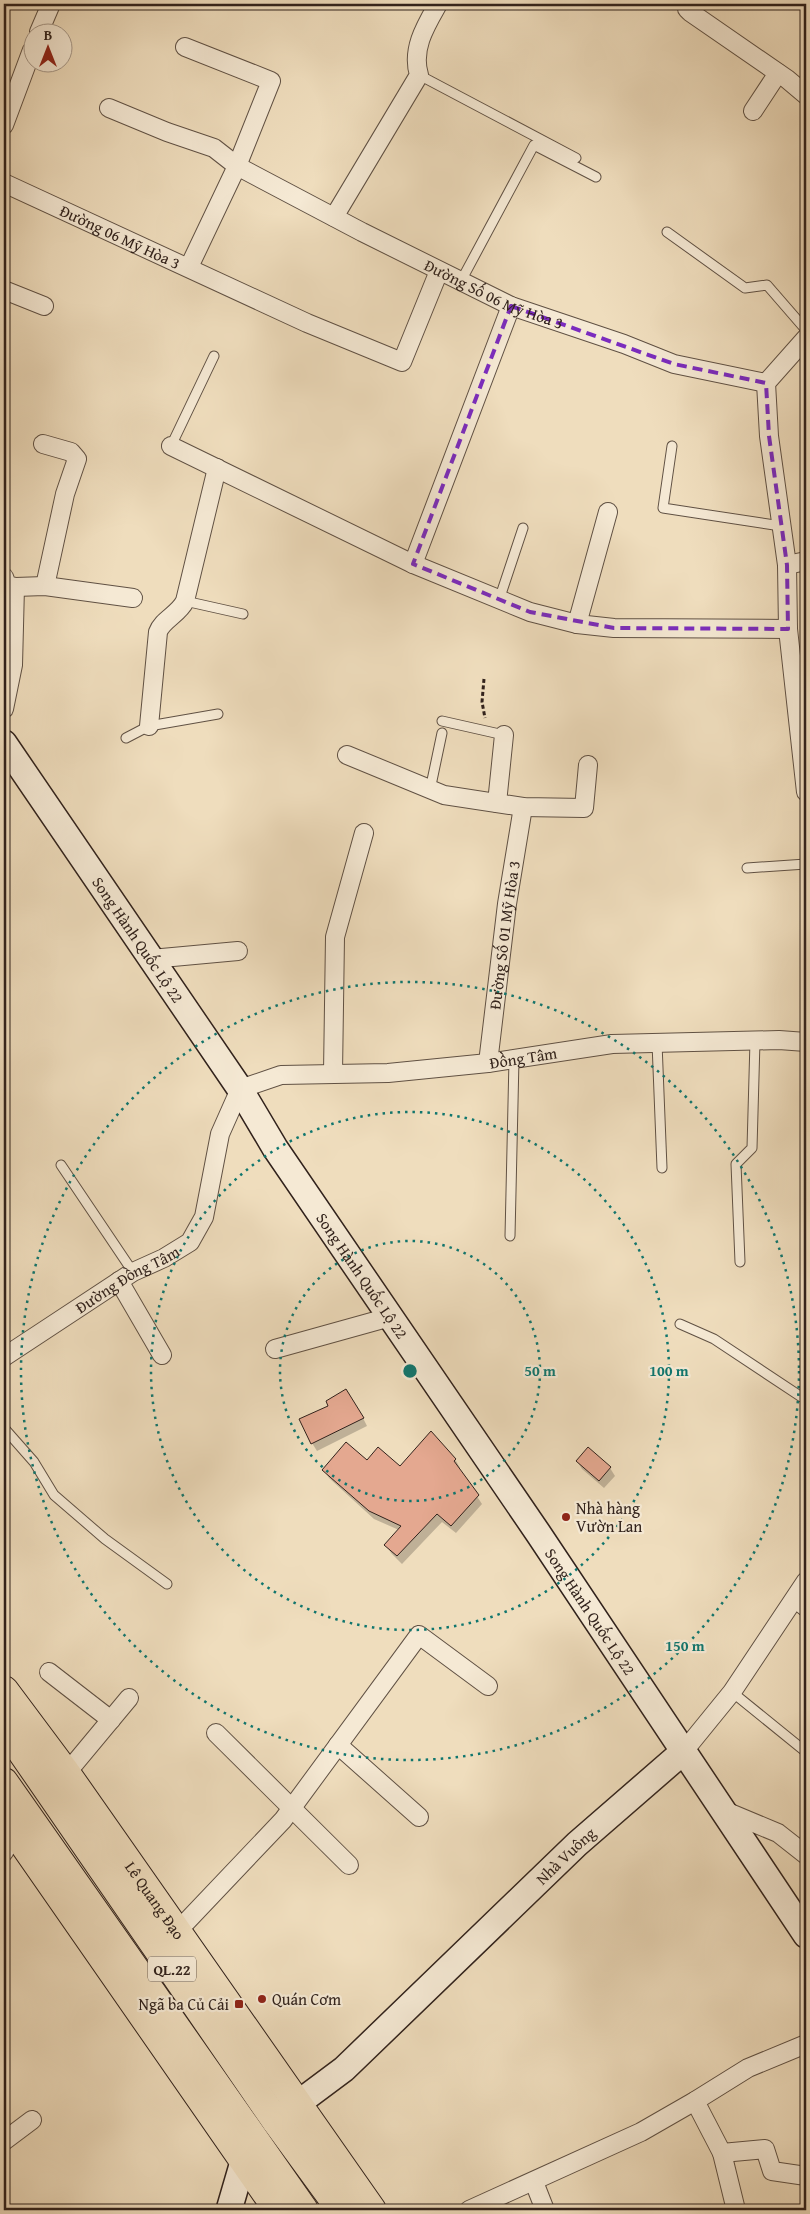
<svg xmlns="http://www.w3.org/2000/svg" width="810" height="2214" viewBox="0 0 810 2214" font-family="'Gentium Book Plus',serif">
<rect width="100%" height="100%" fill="#efddbd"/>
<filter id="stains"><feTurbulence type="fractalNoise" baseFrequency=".004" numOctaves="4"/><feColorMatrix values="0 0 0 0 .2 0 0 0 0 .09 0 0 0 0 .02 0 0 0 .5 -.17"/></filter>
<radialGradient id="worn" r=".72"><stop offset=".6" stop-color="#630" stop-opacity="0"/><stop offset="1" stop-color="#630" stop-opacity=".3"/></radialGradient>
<path fill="#0003" d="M 363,1418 L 367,1426 L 317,1451 L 312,1443 Z
M 455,1459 L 460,1468 L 459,1469 L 482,1504 L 456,1533 L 442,1522 L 402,1564 L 391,1553 L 386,1545 L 399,1530 L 374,1519 L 329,1478 L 324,1470 L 367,1462 L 401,1468 Z
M 577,1461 L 610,1468 L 615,1476 L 604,1488 L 582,1469 Z"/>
<path fill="#e4a890" stroke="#31221c" d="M 346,1389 L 364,1418 L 311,1444 L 299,1419 L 328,1406 L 326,1401 Z
M 431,1431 L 456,1459 L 454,1461 L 479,1495 L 451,1526 L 437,1514 L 397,1556 L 384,1545 L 401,1526 L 369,1511 L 322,1470 L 346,1442 L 367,1460 L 378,1447 L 400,1466 Z
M 588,1447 L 611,1467 L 599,1481 L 576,1461 Z"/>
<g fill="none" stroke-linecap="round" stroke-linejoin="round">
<g stroke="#605144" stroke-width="11">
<path id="lane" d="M 419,75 L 576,158
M 667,232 L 745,288 L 767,285 L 806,330
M 461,281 L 534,145 L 596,177
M 171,446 L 214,356
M 672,446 L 663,508 L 781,526
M 499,600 L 523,528
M 185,601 L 243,614
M 442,721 L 504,735
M 126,738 L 149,726 L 218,714
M 430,790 L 442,733
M 747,868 L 806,864
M 657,1043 L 662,1168
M 61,1165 L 133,1272
M 510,1236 L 514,1059
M 740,1262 L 736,1164 L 752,1148 L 755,1041
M 680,1324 L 714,1339 L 806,1400
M 4,1428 L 34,1462 L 54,1495 L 105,1539 L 167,1584
M 792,1602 L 806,1613
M 732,1692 L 806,1752"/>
</g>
<g stroke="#605144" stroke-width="20">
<g id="street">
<path d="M 687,4 L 687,9 L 690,12 L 787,79 L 806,95"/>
<path d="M 39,32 L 51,4"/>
<path d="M 185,47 L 271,81 L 237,166 L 189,267"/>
<path id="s1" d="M 109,108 L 167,132 L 214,148 L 237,166 L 362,232 L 511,306 L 624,344 L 674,364 L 766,383"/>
<path d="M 753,111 L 778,73"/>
<path d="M 4,125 L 32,50"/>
<path id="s2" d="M 4,183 L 307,323 L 402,362 L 439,271"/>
<path d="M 334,217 L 419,75 C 411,49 426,25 438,4"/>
<path d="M 4,290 L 44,306"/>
<path d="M 806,338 L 766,383 L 769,436 L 787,565 L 788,629 L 806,792"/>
<path d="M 43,444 L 71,452 L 77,459 L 65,494 L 45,586"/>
<path d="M 171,446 L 413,564 L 530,612 L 577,624 L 614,628 L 788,629"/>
<path d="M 413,564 L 511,306"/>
<path d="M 787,565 L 806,561"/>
<path d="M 4,577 L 7,585 L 15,587 L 13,665 L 4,709"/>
<path d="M 15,587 L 45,586 L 133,598"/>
<path d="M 577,624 L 608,512"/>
<path d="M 149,726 L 158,632 C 162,620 179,614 185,601 L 217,468"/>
<path d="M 347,755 L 444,795 L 523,807 L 584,808 L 588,765"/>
<path d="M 497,803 L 504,735"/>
<path d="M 151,959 L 238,951"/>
<path id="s3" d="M 488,1063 L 507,904 L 523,807"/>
<path d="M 333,1073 L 335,937 L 364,833"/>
<path d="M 119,1281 L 162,1355"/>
<path d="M 275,1349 L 390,1317"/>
<path id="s4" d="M 4,1357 L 133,1272 L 164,1258 L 190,1242 L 204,1217 L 220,1134 L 240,1089 L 281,1075 L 388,1073 L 488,1063 L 612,1044 L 779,1040 L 806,1042"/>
<path d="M 49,1672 L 111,1720"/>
<path d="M 216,1733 L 349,1865"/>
<path d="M 338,1745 L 419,1817"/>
<path d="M 684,1751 L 732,1692 L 806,1581"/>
<path d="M 60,1781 L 129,1698"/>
<path d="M 723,1810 L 778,1833 L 806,1855"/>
<path d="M 4,1852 L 15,1830"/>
<path d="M 170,1939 L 283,1820 L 419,1635 L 488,1686"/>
<path d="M 695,2101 L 722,2153 L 765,2149 L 772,2171 L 806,2176"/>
<path d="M 4,2141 L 32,2120"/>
<path d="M 722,2153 L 736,2210"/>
<path d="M 534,2182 L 545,2210"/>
<path d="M 469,2210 L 641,2132 L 695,2101 L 748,2068 L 806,2044"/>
</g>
</g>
<g stroke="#31221c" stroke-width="28">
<g id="secondary">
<path id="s5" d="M 4,743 L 240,1089 L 275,1148 L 538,1533 L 806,1935"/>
<path id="s6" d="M 281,2116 L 344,2069 L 577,1844 L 684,1751"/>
<path d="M 229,2210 L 243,2162 L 253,2148"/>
</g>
</g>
<g stroke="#31221c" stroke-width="30">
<g id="highway">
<path id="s7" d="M 4,1690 L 66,1773 L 372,2210"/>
<path d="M 4,1726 L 276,2121 L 341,2210"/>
<path d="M 4,1782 L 304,2210"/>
<path d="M 4,1816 L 278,2210"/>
</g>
</g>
<path stroke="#31221c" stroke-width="3" stroke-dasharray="4 2.5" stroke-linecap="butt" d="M 484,679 L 482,702 L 485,718"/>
<use href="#lane" stroke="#f5e9d4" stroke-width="9"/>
<use href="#street" stroke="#f5e9d4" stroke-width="18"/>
<use href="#secondary" stroke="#f5e9d4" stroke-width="25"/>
<use href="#highway" stroke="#efddbd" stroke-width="28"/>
</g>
<path fill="none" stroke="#7b2cbf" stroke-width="4" stroke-dasharray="10 6" stroke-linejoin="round" d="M 511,306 L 674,364 L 766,383 L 769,436 L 787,565 L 788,629 L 614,628 L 530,612 L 413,564 Z"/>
<g fill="none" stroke="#0f766e" stroke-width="2.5" stroke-dasharray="2.5 5">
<circle cx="410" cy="1371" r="130"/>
<circle cx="410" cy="1371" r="259"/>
<circle cx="410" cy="1371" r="389"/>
</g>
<g fill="#8f2418" stroke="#f5e9d4" stroke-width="2">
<circle cx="566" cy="1517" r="5"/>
<circle cx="262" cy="1999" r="5"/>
<rect x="234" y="1999" width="10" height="10" rx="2.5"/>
</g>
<g text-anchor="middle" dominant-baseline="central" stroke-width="4.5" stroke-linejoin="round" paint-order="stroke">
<rect fill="#f5e9d4" stroke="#6c5e53" stroke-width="1" x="148" y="1956.5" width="48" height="25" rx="4"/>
<g font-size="15" font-weight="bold" fill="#31221c">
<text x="172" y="1969">QL.22</text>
</g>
<g font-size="16" fill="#31221c" stroke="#f5e9d4">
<text stroke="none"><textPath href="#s2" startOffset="128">Đường 06 Mỹ Hòa 3</textPath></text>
<text stroke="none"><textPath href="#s1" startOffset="429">Đường Số 06 Mỹ Hòa 3</textPath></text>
<text stroke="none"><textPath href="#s3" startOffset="129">Đường Số 01 Mỹ Hòa 3</textPath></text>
<text stroke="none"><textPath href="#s5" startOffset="238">Song Hành Quốc Lộ 22</textPath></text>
<text stroke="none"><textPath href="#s4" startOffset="668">Đồng Tâm</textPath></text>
<text stroke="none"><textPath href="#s5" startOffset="642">Song Hành Quốc Lộ 22</textPath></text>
<text stroke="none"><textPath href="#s4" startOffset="146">Đường Đồng Tâm</textPath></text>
<text stroke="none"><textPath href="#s5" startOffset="1048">Song Hành Quốc Lộ 22</textPath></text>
<text stroke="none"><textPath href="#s6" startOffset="386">Nhà Vuông</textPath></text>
<text stroke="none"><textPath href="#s7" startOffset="259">Lê Quang Đạo</textPath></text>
</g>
<g font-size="16" fill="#31221c" stroke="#f5e9d4" text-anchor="start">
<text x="576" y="1508">Nhà hàng<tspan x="576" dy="18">Vườn Lan</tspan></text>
<text x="272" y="1999">Quán Cơm</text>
<text x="229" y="2004" text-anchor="end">Ngã ba Củ Cải</text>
</g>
</g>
<circle cx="410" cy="1371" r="8" fill="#0f766e" stroke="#f5e9d4" stroke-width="2.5"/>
<g font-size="15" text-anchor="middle" font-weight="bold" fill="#0f766e" stroke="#f5e9d4" stroke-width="4.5" stroke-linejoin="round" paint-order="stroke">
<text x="540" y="1376">50 m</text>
<text x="669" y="1376">100 m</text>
<text x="685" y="1651">150 m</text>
</g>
<rect width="810" height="2214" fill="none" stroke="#efddbd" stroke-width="20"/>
<rect x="5" y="5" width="800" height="2204" fill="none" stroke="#31221c" stroke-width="2.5"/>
<rect x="10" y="10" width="790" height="2194" fill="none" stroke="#31221c"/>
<g transform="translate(48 48)"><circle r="24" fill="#f5e9d4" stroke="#a7998a"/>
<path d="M0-4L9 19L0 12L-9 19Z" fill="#8f2418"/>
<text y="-8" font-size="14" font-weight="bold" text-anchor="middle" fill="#31221c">B</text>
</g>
<rect width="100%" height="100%" filter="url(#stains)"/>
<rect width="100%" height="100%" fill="url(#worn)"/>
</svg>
